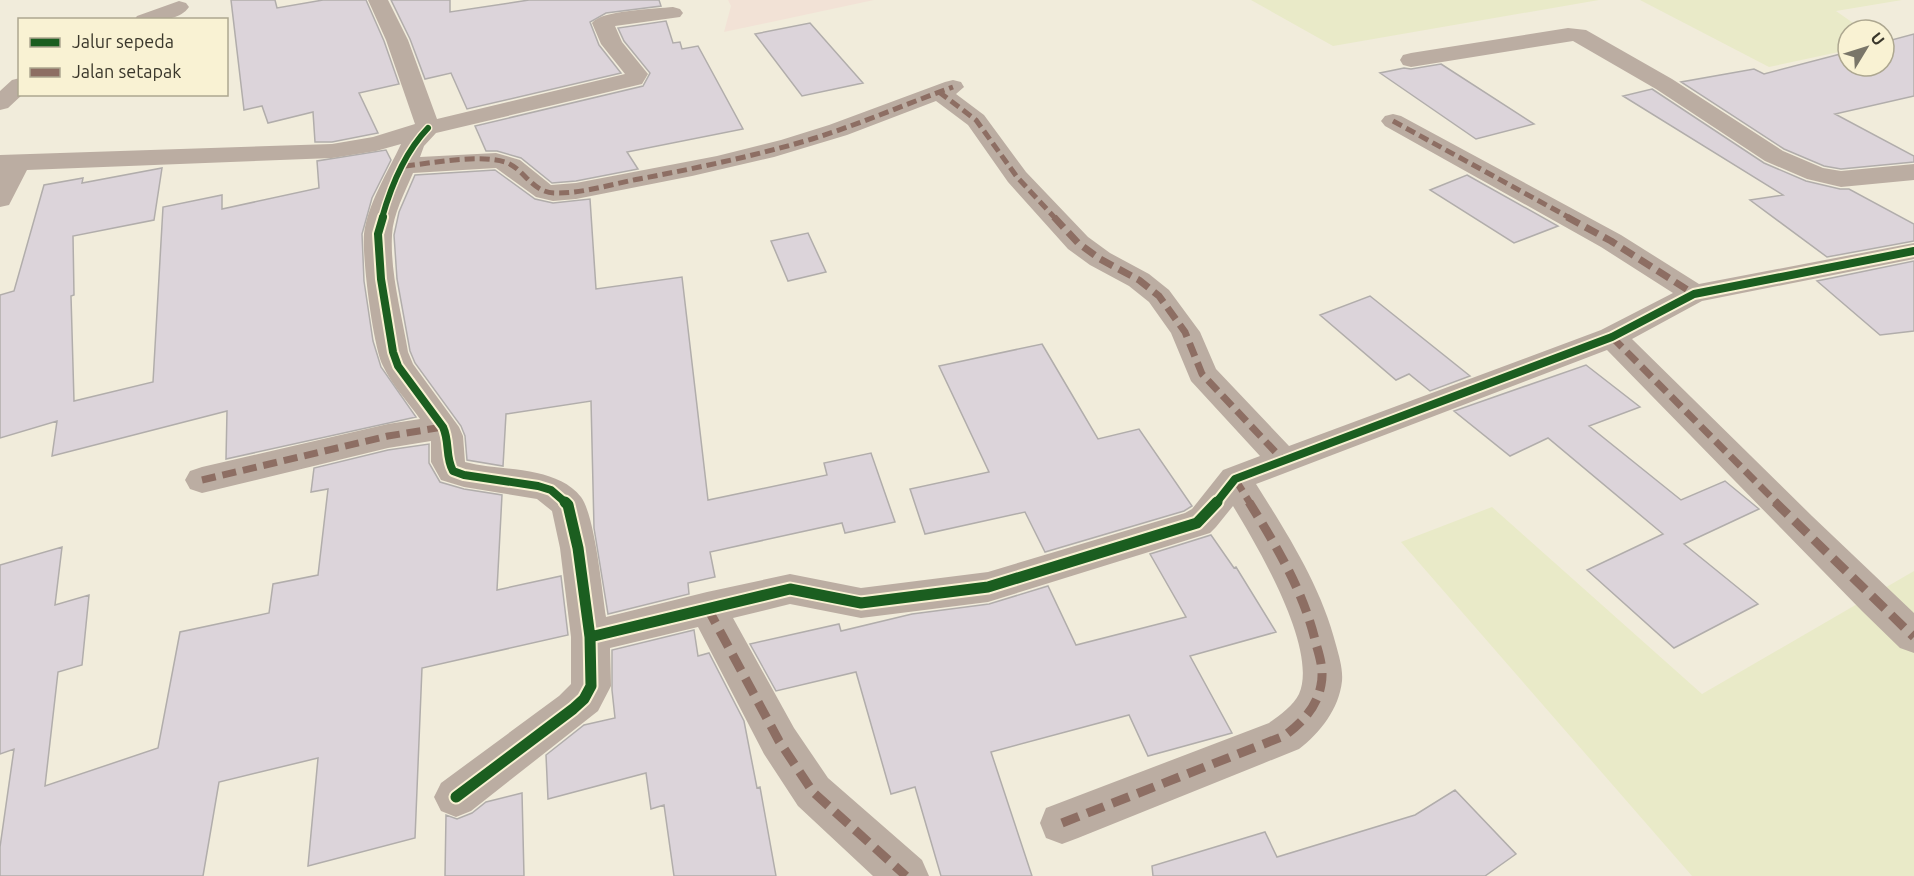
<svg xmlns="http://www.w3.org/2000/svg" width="1914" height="876" viewBox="0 0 1914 876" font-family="Ubuntu,sans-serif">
<rect width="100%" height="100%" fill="#f1ecdb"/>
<path fill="#f2e2d6" d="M 728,0 L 874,0 L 724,32 L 731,6 Z"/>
<path fill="#e9eac8" d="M 1251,0 L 1599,0 L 1333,46 Z
M 1640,0 L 1902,0 L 1836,11 L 1863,30 L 1848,30 L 1848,50 L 1769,67 Z
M 1492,507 L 1702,694 L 1914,571 L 1914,876 L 1692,876 L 1401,542 Z"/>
<path fill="#dcd4da" stroke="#b1adab" stroke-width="1.5" d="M 231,0 L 275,0 L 277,8 L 323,0 L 366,0 L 384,41 L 399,84 L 359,93 L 378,133 L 332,142 L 315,142 L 313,112 L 268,123 L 262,106 L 244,110 Z
M 391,0 L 450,0 L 450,12 L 529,0 L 659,0 L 661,6 L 606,13 L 590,22 L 599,45 L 621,73 L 467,109 L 451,73 L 425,79 L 410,39 Z
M 666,21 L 673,43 L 680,42 L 682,49 L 698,46 L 743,129 L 627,152 L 638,169 L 576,181 L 552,183 L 521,158 L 497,151 L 486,151 L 475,126 L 643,86 L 650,73 L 624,41 L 618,28 Z
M 810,23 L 863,83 L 802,96 L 755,34 Z
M 1914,34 L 1914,96 L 1835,114 L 1914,156 L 1914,162 L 1841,169 L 1824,166 L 1784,149 L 1681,82 L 1754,69 L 1764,74 L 1848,52 L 1848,66 L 1884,66 L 1884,42 Z
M 1441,64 L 1534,124 L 1476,139 L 1380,73 L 1404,68 L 1411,69 Z
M 1652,89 L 1764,163 L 1806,181 L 1840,189 L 1849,189 L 1914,224 L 1914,241 L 1827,257 L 1750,200 L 1783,195 L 1623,96 Z
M 386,150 L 391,160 L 372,198 L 362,234 L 364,281 L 373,341 L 381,367 L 416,417 L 226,459 L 227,411 L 52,456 L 57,421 L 0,438 L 0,295 L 14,291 L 44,185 L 83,178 L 82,183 L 162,168 L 154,220 L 73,236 L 74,295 L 71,296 L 74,401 L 153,382 L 163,207 L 222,195 L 222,209 L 319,188 L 317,161 Z
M 495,170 L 535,199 L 553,203 L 590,199 L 596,289 L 682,277 L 708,500 L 827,475 L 824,463 L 871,453 L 895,522 L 845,533 L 842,523 L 710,552 L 715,577 L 688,583 L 689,594 L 608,614 L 594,528 L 591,401 L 506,414 L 503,466 L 467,460 L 465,436 L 461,426 L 415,363 L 410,351 L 397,279 L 394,235 L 399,212 L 415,175 Z
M 1467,175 L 1558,226 L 1514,243 L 1430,190 Z
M 808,233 L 826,272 L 788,281 L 771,241 Z
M 1914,261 L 1914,331 L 1880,335 L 1817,281 Z
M 1370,296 L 1470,376 L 1430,391 L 1409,374 L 1396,380 L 1320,315 Z
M 1042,344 L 1098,439 L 1139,429 L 1192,506 L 1184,511 L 1045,552 L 1025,512 L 925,534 L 910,489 L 989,472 L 939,366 Z
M 1586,365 L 1640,407 L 1589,426 L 1681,500 L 1725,481 L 1759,509 L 1684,544 L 1758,604 L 1674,648 L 1587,570 L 1663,534 L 1548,438 L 1510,456 L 1454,411 Z
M 429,444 L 429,463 L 440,482 L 464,489 L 502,495 L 497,590 L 561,576 L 568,635 L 422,668 L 415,838 L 308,866 L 318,758 L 219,782 L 203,876 L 0,876 L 0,847 L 14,749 L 0,754 L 0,565 L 62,547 L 55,605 L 89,595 L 82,665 L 58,672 L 45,786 L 158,748 L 180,632 L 269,613 L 273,584 L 318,575 L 328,489 L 311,492 L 314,468 L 388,450 Z
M 1211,535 L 1234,568 L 1236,567 L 1276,632 L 1190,656 L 1232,733 L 1148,756 L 1129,715 L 991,752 L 1032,876 L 941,876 L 915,787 L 891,794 L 856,672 L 776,691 L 750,644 L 839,624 L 841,631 L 912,614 L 989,604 L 1048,586 L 1076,645 L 1186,617 L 1150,554 Z
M 694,630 L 698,656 L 709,653 L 744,721 L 757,788 L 760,787 L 776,876 L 674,876 L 664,805 L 651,809 L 646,773 L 548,799 L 546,755 L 584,725 L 615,718 L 612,690 L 612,650 Z
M 1455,790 L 1516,854 L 1485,876 L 1153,876 L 1152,866 L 1265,832 L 1277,857 L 1415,815 Z
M 522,793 L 524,876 L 445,876 L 446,815 L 457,819 L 472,813 L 486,802 Z"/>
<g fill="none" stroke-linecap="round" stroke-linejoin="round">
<path fill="#bbada2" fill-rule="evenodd" d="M 368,0 L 388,0 L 408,40 L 437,119 L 625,74 L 601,44 L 592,23 C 601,10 656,9 673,7 L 680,9 L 683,13 L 680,17 L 615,26 L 622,42 L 648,74 L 642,84 L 436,133 L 424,146 L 420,157 L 496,153 L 520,160 L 551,185 L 576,183 L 717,156 L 781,140 L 829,125 L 945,82 L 953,80 L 961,82 L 964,87 L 956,94 L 984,115 L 1026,172 L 1088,237 L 1110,253 L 1149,274 L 1169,290 L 1200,332 L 1216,369 L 1289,446 L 1601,330 L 1673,293 L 1601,247 L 1385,126 L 1381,121 L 1385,116 L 1393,114 L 1401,116 L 1621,235 L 1699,284 L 1914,243 L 1914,259 L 1702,301 L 1632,339 L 1812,516 L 1914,613 L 1914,653 L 1900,648 L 1862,611 L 1607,350 L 1256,484 C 1288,535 1321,586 1336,645 C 1339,656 1343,669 1342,681 C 1339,709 1320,733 1299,749 L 1078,838 L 1062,844 L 1046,838 L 1040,823 L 1046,808 L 1269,723 C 1280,715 1293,706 1299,694 C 1319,649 1256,544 1233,506 L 1216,527 L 1210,533 L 988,602 L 861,618 L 790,604 L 733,618 L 794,728 L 828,778 L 922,860 L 929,876 L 873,876 L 798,806 L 764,754 L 698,627 L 610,648 L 611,686 L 598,711 L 471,811 L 456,817 L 441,811 L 434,797 L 441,783 L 559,696 L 571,684 L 571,637 L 560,548 L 552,511 L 537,499 L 464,487 L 441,480 L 431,462 L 431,441 L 388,448 L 202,493 L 190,489 L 185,480 L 190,471 L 202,467 L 388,424 L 420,419 C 408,402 392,385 383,366 C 373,347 362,257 364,234 C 368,203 388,172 401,144 L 376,151 L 332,158 L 27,170 L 9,205 L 0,207 L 0,155 L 332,144 L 373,137 L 415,124 L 386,40 ZM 936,101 L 968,125 L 1008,182 L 1068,249 L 1090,265 L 1129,286 L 1149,302 L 1171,333 L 1191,381 L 1260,456 L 1223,470 L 1192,509 L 1185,513 L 988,572 L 861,588 L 790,574 L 707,592 L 606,617 C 602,591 595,516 581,497 C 570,483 554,477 537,473 C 514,468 489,468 465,462 L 463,436 L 459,427 L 413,364 L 408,352 C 402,314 390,274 392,235 C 393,214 405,192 413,173 L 496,168 L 536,197 L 553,201 L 576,199 L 692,176 L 774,157 L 847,135 Z
M 179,1 L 186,3 L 189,7 C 178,23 151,20 134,20 L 137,16 Z
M 1568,28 L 1586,30 L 1672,79 L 1783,151 L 1823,168 L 1841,171 L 1914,164 L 1914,180 L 1841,187 L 1807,179 L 1765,161 L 1656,89 L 1573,41 L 1411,67 L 1403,65 L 1400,60 L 1403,55 L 1411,53 Z
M 20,78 L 20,94 L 23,94 L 8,108 L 0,110 L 0,91 L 12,80 Z"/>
<path stroke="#8d6e63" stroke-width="5" stroke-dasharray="10 5" stroke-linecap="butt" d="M 939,92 L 976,120 L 1017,177 L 1055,218
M 1393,121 L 1570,218
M 405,166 C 433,163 478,154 505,162 C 524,168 531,192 554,193 C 582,194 611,184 639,179 C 697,168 755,156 812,139 C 860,124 906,104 953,87"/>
<path stroke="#8d6e63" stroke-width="7" stroke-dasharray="14 7" stroke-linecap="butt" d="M 1054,217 L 1078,243 L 1100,259 L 1139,280 L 1159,296 L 1185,332 L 1202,374 L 1283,460
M 1567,217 L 1611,241 L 1694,294
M 1612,337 L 1777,503
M 1235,479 L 1250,503
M 202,480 L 388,436 L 443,427"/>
<path stroke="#8d6e63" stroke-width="9" stroke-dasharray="18 9" stroke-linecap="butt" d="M 1775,502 L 1914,637
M 707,607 L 779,741 L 813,792 L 906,876
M 1062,823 L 1284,736 C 1302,723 1317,707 1321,685 C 1324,671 1320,657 1316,644 C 1304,592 1277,547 1249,502"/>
<g stroke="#f9f2d3" stroke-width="9">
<path id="cycleway-far2" d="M 382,218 C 391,186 405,152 428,128"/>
</g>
<g stroke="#f9f2d3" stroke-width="12">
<path id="cycleway-far1" d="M 383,217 L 378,234 L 381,279 L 393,352 L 398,366 L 443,427 C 450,442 445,457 453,471 L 464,475 L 538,486 L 551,490 L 566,503
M 1216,503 L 1235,479 L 1612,337 L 1694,294 L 1914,251"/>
</g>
<g stroke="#f9f2d3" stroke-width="15">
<path id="cycleway" d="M 590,637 L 790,589 L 861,603 L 988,587 L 1197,523 L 1217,502
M 456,797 L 573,709 L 584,699 L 591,686 L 590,637 L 578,548 L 568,505 L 565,502"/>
</g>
<use href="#cycleway-far2" stroke="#1b5e20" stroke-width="6"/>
<use href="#cycleway-far1" stroke="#1b5e20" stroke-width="8"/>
<use href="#cycleway" stroke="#1b5e20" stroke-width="11"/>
</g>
<rect x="18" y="18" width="210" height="78" fill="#f9f2d3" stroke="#ada790" stroke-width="1.5"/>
<rect x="30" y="38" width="30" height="9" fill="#1b5e20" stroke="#ada790" stroke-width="1.5"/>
<text x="72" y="48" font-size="18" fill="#3a372b">Jalur sepeda</text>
<rect x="30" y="68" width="30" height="9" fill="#8d6e63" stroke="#ada790" stroke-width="1.5"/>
<text x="72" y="78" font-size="18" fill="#3a372b">Jalan setapak</text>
<g transform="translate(1866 48) rotate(52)"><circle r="28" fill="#f9f2d3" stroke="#ada790" stroke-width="1.5"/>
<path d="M0-4.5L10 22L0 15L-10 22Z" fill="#7a7669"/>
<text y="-9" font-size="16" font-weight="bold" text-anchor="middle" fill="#3a372b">U</text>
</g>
</svg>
